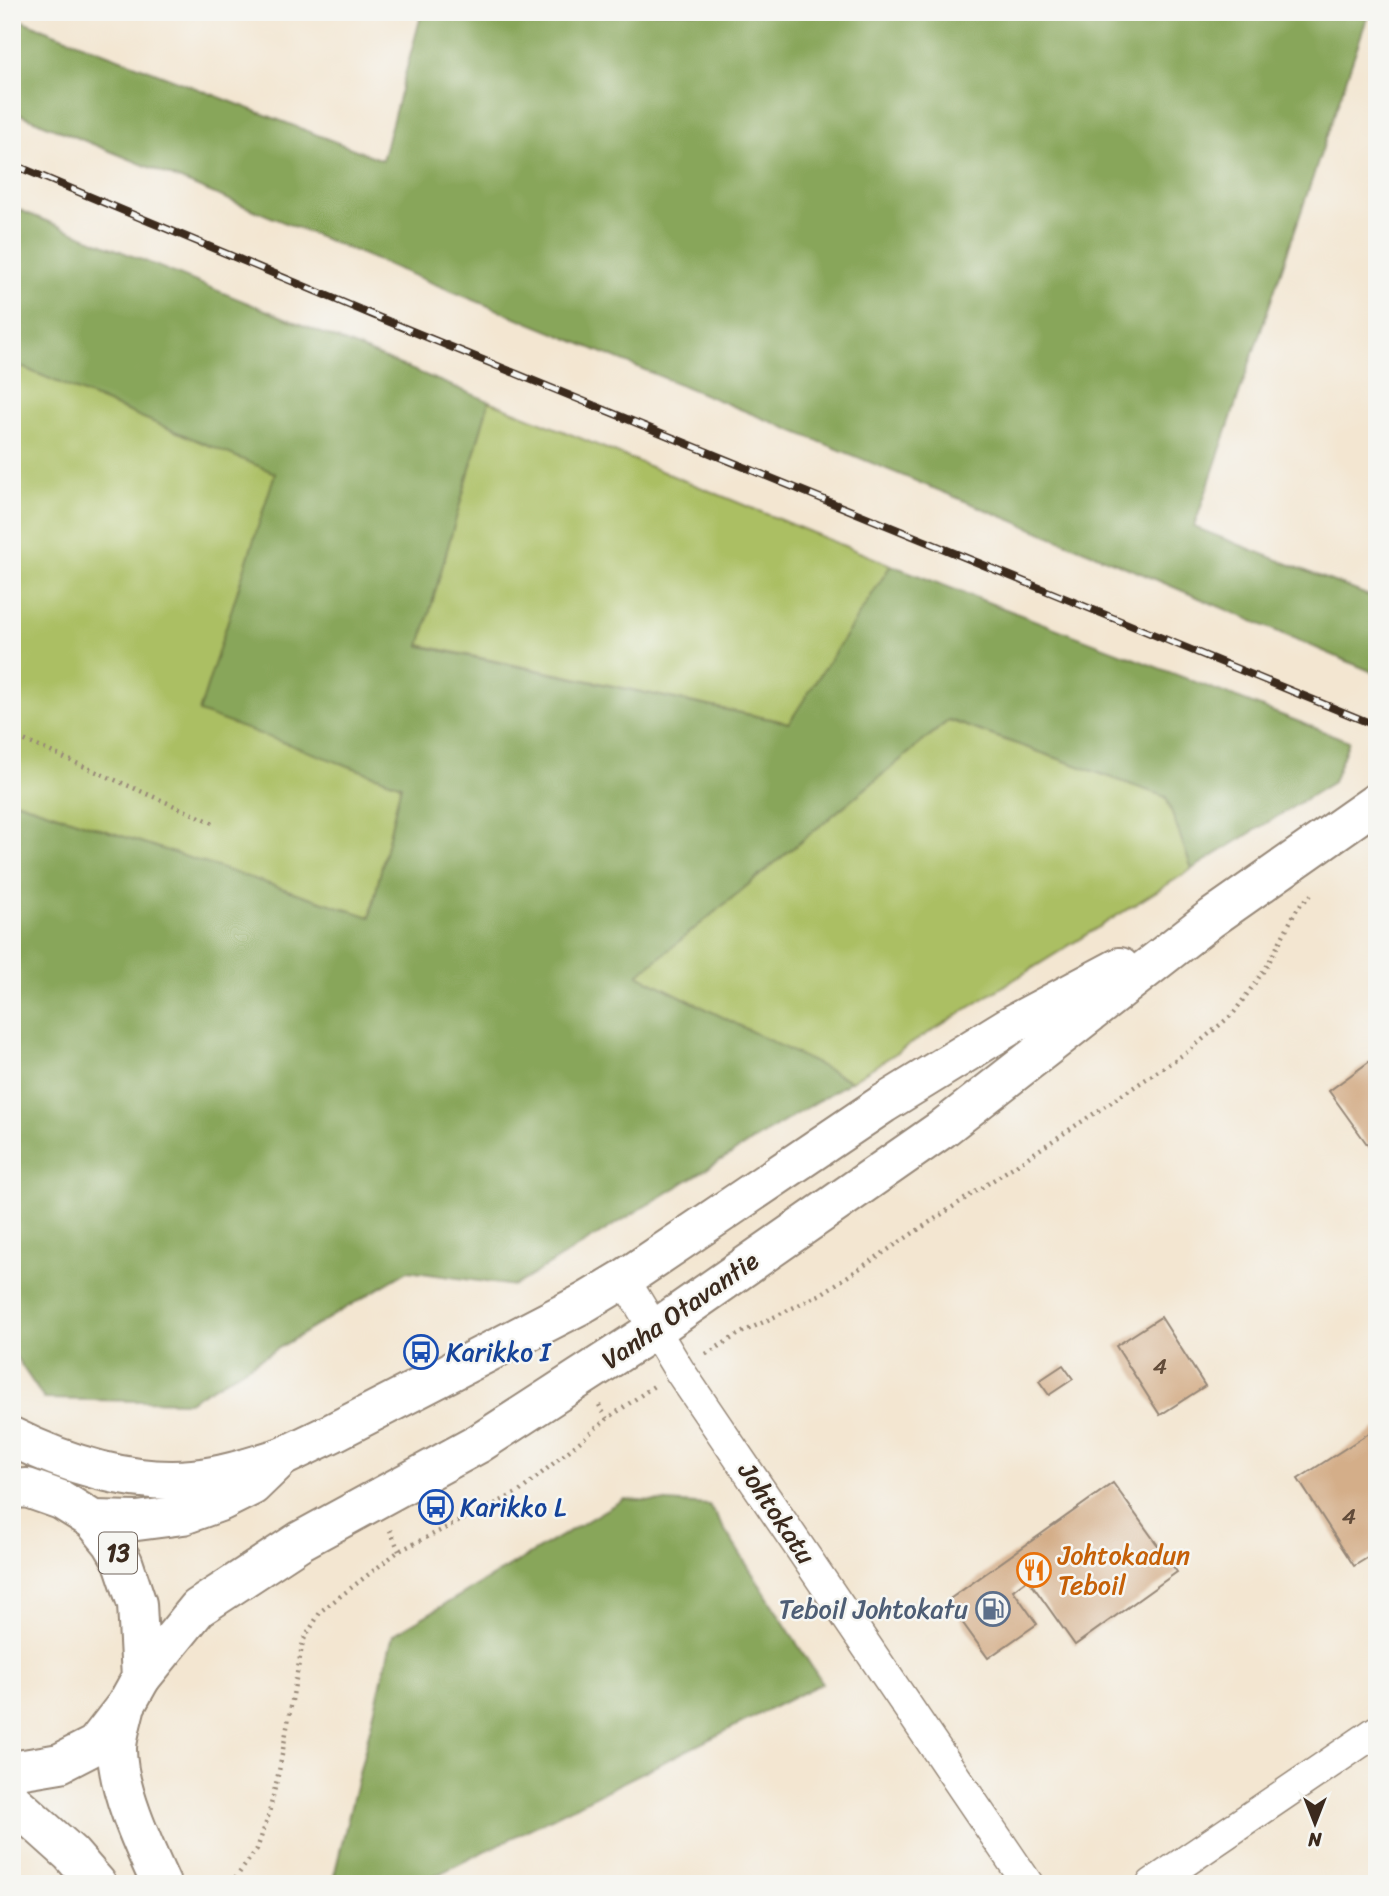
<svg xmlns="http://www.w3.org/2000/svg" width="1389" height="1896" viewBox="0 0 1389 1896" font-family="Sriracha,sans-serif">
<rect width="100%" height="100%" fill="#f6f6f2"/>
<filter id="ink" filterUnits="userSpaceOnUse"><feTurbulence type="fractalNoise" baseFrequency=".0143" numOctaves="2"/><feDisplacementMap in="SourceGraphic" scale="14" xChannelSelector="R" yChannelSelector="G"/><feConvolveMatrix kernelMatrix="1 2 1 2 8 2 1 2 1" color-interpolation-filters="sRGB"/></filter>
<filter id="wash" filterUnits="userSpaceOnUse"><feTurbulence type="fractalNoise" baseFrequency=".00686" numOctaves="4" result="noise"/><feDisplacementMap in="SourceGraphic" scale="28" xChannelSelector="R" yChannelSelector="G"/><feGaussianBlur stdDeviation="1.57" result="paint"/><feColorMatrix in="noise" values="0 0 0 0 0 0 0 0 0 0 0 0 0 0 0 0 0 1.4 0 .05"/><feComposite in="paint" operator="in"/></filter>
<g filter="url(#wash)">
<rect width="100%" height="100%" fill="#f3e6d1"/>
<path fill="#abbf64" stroke="#737441" stroke-width="2" d="M 12,363 L 276,473 L 200,712 L 401,784 L 370,918 L 12,800 Z
M 489,401 L 891,565 L 790,723 L 420,645 Z
M 949,720 L 1166,797 L 1192,869 L 851,1081 L 637,975 Z"/>
<path fill="#88a65a" stroke="#62683c" stroke-width="2" d="M 422,12 L 1369,12 L 1194,527 L 1377,599 L 1377,674 L 1143,574 L 12,111 L 12,17 L 382,160 Z
M 12,207 L 489,401 L 420,646 L 789,723 L 891,565 L 1349,741 L 1333,782 L 1192,869 L 1166,797 L 949,720 L 638,975 L 851,1081 L 514,1286 L 408,1271 L 188,1402 L 44,1399 L 12,1351 L 12,800 L 370,917 L 401,785 L 199,712 L 275,473 L 12,363 Z
M 624,1499 L 709,1505 L 822,1683 L 419,1884 L 332,1884 L 393,1635 Z"/>
<g id="blocks">
<path fill="#d4ae89" d="M 1377,1056 L 1377,1158 L 1329,1091 Z
M 1161,1317 L 1205,1386 L 1160,1415 L 1116,1346 Z
M 1063,1365 L 1073,1379 L 1049,1395 L 1039,1381 Z
M 1377,1428 L 1377,1552 L 1354,1566 L 1298,1479 Z
M 1113,1483 L 1177,1572 L 1075,1645 L 1028,1579 L 1013,1590 L 1037,1624 L 988,1658 L 947,1601 Z"/>
</g>
</g>
<g filter="url(#ink)">
<use href="#blocks" fill-opacity="0" stroke="#978878" stroke-width="2"/>
<g fill="none" stroke-linecap="round" stroke-linejoin="round">
<g stroke="#978878" stroke-width="33">
<path id="minor" d="M 624,1279 L 679,1370 L 1028,1884
M 1152,1884 L 1377,1731"/>
</g>
<g stroke="#978878" stroke-width="42">
<path id="secondary" d="M 93,1520 L 137,1521 L 183,1515 L 222,1501 L 252,1486 L 282,1457 L 332,1433 L 584,1303 L 624,1279 L 883,1104 L 1011,1025 L 1120,967
M 141,1678 L 198,1608 L 300,1541 L 478,1444 L 654,1330 L 942,1129 L 1209,920 L 1377,802"/>
</g>
<g stroke="#978878" stroke-width="42">
<path id="trunk" d="M 12,1437 C 66,1464 132,1485 193,1479 C 224,1476 253,1466 282,1457
M 12,1489 L 27,1488 L 61,1500 L 93,1520 L 112,1543 L 123,1562 L 137,1604 L 141,1678 L 126,1705 L 95,1745 L 60,1763 L 12,1771
M 125,1709 C 122,1721 118,1735 117,1747 C 116,1787 144,1847 161,1884
M 12,1801 L 71,1854 L 97,1884"/>
</g>
<path stroke="#978878" stroke-width="4.5" stroke-dasharray="2 5" stroke-linecap="butt" d="M 12,735 L 216,824
M 706,1354 L 739,1334 L 821,1294 L 1190,1050 L 1233,1014 L 1267,966 L 1298,907 L 1311,895
M 599,1405 L 607,1419
M 390,1530 L 399,1551
M 231,1884 L 257,1849 L 268,1817 L 279,1771 L 303,1641 L 321,1611 L 399,1551 L 519,1492 L 607,1419 L 654,1386"/>
<use href="#minor" stroke="#fff" stroke-width="30"/>
<use href="#secondary" stroke="#fff" stroke-width="38"/>
<use href="#trunk" stroke="#fff" stroke-width="38"/>
<g stroke="#3b2a1e" stroke-width="8">
<path id="rail" d="M 12,164 L 368,313 L 1377,726"/>
</g>
<use href="#rail" stroke="#f6f6f2" stroke-width="5" stroke-dasharray="16" stroke-linecap="butt"/>
</g>
</g>
<defs>
<g id="bus-ring" transform="scale(1.75)"><circle r="9.5" fill="#f6f6f2" stroke="#1a4fb4" stroke-width="1.5"/><path d="M-5-6H5V4H4V6H2V4H-2V6H-4V4H-5ZM-3.5-4V0h7V-4ZM-3.5 1.2v1.5H-2V1.2ZM2 1.2v1.5H3.5V1.2Z" fill="#1a4fb4"/></g>
<g id="restaurant-ring" transform="scale(1.75)"><circle r="9.5" fill="#f6f6f2" stroke="#e8710a" stroke-width="1.5"/><path d="M-5-6h1v4h1v-4h1v4h1v-4h1v5L-1.5 .5V6h-2V.5L-5-1ZM5-6V6H3V1.5H1.5Q1.5-4 5-6Z" fill="#e8710a"/></g>
<g id="fuel-ring" transform="scale(1.75)"><circle r="9.5" fill="#f6f6f2" stroke="#5c6f8a" stroke-width="1.5"/><path d="M-5.5-6h7V0h2V4h1.3V-2.5L3-4.5l.8-.8L6-3V5H2.5V1h-1V6h-7ZM-4.2-4.7v3.2H.2V-4.7Z" fill="#5c6f8a"/></g>
</defs>
<g fill-rule="evenodd">
<use href="#bus-ring" x="421" y="1352"/>
<use href="#bus-ring" x="436" y="1507"/>
<use href="#restaurant-ring" x="1034" y="1570"/>
<use href="#fuel-ring" x="993" y="1609"/>
</g>
<g text-anchor="middle" dominant-baseline="central" stroke-width="5" stroke-linejoin="round" paint-order="stroke">
<g font-size="23" fill="#614b39">
<text x="1160" y="1366">4</text>
<text x="1349" y="1516">4</text>
</g>
<rect fill="#f6f6f2" stroke="#73675e" stroke-width="2" x="99" y="1532.5" width="38" height="41" rx="5"/>
<g font-size="24" font-weight="bold" fill="#3b2a1e">
<text x="118" y="1553">13</text>
</g>
<g font-size="26" fill="#3b2a1e" stroke="#f6f6f2">
<text transform="translate(680 1310) rotate(-35)">Vanha Otavantie</text>
<text transform="translate(777 1513) rotate(56)">Johtokatu</text>
</g>
<g font-size="26" fill="#164399" stroke="#f6f6f2" text-anchor="start">
<text x="446" y="1352">Karikko I</text>
<text x="460" y="1507">Karikko L</text>
</g>
<g font-size="26" fill="#c56008" stroke="#f6f6f2" text-anchor="start">
<text x="1058" y="1555">Johtokadun<tspan x="1058" dy="30">Teboil</tspan></text>
</g>
<g font-size="26" fill="#4e5e75" stroke="#f6f6f2" text-anchor="end">
<text x="968" y="1609">Teboil Johtokatu</text>
</g>
</g>
<rect width="1389" height="1896" fill="none" stroke="#f6f6f2" stroke-width="42"/>
<g transform="translate(1315 1823) rotate(180)" stroke="#f6f6f2" stroke-width="5" paint-order="stroke">
<path d="M0-5L12 26L0 18L-12 26Z" fill="#3b2a1e"/>
<text y="-10" font-size="19" font-weight="bold" text-anchor="middle" fill="#3b2a1e">N</text>
</g>
</svg>
